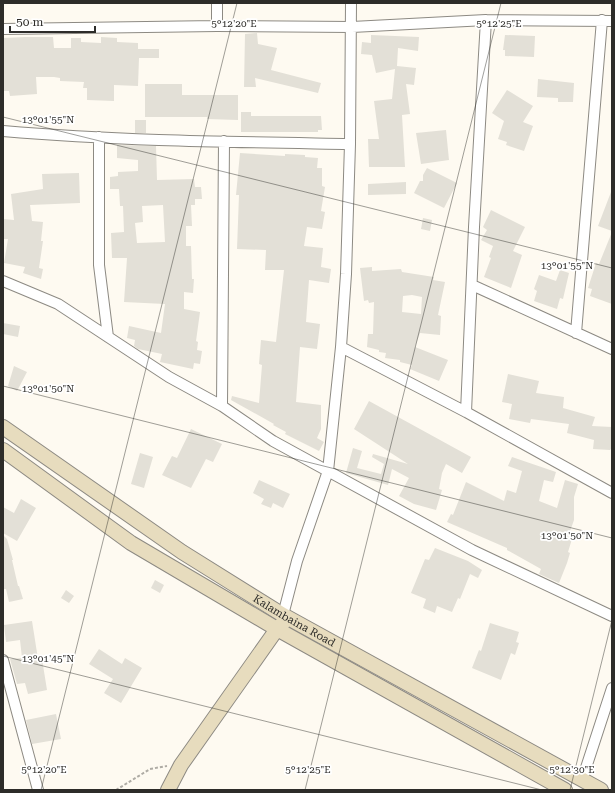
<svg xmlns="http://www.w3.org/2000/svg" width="615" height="793" viewBox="0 0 615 793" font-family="'Roboto Serif',serif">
<rect width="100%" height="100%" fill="#fefaf1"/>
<path fill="#e3e0d7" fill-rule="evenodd" d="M 257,33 L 258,44 L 277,48 L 271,70 L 321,83 L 318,93 L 255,78 L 256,87 L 244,87 L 245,34 Z
M 371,35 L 419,37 L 418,51 L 398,48 L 397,66 L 416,68 L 414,85 L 406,84 L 410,114 L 402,115 L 405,167 L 369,167 L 368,139 L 379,139 L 374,101 L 392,99 L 395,69 L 376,73 L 372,55 L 361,54 L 362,42 L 371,43 Z
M 505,35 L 535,36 L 534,57 L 505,56 L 505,50 L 503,50 Z
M 25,37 L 53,37 L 54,48 L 71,48 L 71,38 L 81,38 L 81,42 L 101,43 L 101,37 L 117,38 L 117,42 L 138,43 L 138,49 L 159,49 L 159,58 L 139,58 L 138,86 L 114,85 L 114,101 L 87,100 L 87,88 L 83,88 L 84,82 L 60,81 L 60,78 L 54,77 L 36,77 L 37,94 L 10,96 L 9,91 L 3,91 L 3,38 Z
M 538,79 L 574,83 L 573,102 L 558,102 L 558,98 L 537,97 Z
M 145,84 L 182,84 L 182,95 L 238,95 L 238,120 L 207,119 L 207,117 L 145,117 Z
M 507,90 L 533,106 L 523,122 L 533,126 L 524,151 L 506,145 L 507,142 L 498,139 L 504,121 L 492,113 Z
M 241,112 L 251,112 L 251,116 L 321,116 L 322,130 L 318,130 L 318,132 L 241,132 Z
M 135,120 L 146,120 L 146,133 L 135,133 Z
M 446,130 L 449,160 L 421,164 L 416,133 Z
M 117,145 L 156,146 L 157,180 L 194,179 L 195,187 L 201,187 L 202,199 L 195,199 L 195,205 L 191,205 L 192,226 L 186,226 L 186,246 L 191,246 L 192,279 L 194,279 L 193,293 L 184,292 L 184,309 L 200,312 L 196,341 L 198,342 L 197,350 L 202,351 L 200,364 L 194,363 L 193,369 L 160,362 L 162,354 L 138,349 L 134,346 L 135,340 L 127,338 L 129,326 L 161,333 L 165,304 L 124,302 L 127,258 L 112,258 L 111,233 L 124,232 L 123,206 L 120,206 L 119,189 L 110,189 L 110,177 L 118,176 L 118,172 L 138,171 L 138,160 L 117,158 ZM 163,205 L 165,242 L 137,243 L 135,223 L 143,222 L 142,206 Z
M 240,153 L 285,156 L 285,154 L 305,155 L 305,157 L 318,158 L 317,168 L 322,168 L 322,186 L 325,187 L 321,211 L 325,212 L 322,229 L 307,227 L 304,246 L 323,248 L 321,267 L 331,269 L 329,283 L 309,280 L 306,322 L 320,324 L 317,349 L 300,347 L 296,402 L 321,405 L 321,429 L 317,438 L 324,442 L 319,451 L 285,434 L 286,432 L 273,425 L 274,424 L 231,400 L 232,396 L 259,403 L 262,365 L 259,364 L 261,340 L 276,342 L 284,270 L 265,270 L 266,250 L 237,249 L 239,195 L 236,195 Z
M 427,168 L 457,183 L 444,208 L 414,193 L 420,181 L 423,181 L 423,175 Z
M 79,173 L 80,203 L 30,205 L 32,221 L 43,222 L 41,241 L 43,241 L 39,268 L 43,269 L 41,279 L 23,273 L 25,267 L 4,263 L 8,239 L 3,239 L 3,219 L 14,220 L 11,194 L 43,189 L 42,174 Z
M 406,182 L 406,194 L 368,195 L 368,184 Z
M 611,192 L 612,192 L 612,231 L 598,226 Z
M 491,210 L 525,227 L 513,251 L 522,255 L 511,288 L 484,277 L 491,258 L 489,257 L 493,246 L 481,240 L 487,230 L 483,227 Z
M 423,218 L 432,220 L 430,231 L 421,229 Z
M 612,232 L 612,304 L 590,296 L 592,289 L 588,288 L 596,263 L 599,264 Z
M 372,267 L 372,271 L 401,269 L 402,272 L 434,277 L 433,280 L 445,282 L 438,315 L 441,316 L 440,335 L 420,333 L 415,347 L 448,360 L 439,381 L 410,369 L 412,365 L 400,362 L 400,360 L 385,358 L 386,353 L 379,352 L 379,350 L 367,347 L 368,334 L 373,334 L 374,302 L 369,303 L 368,300 L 364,301 L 360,268 ZM 412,295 L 422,297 L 421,314 L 402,312 L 403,296 Z
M 560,270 L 569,273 L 563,299 L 560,298 L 557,309 L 534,301 L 537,291 L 534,289 L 539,275 L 556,281 Z
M 3,323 L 20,326 L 18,337 L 3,334 Z
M 14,366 L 27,372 L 17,391 L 8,386 Z
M 508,374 L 539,381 L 536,393 L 564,397 L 563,408 L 595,417 L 592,426 L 612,427 L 612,448 L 610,450 L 593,449 L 594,440 L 567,433 L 569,424 L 531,419 L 530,423 L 509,419 L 512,404 L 502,402 Z
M 369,401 L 471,457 L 462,473 L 446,464 L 442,473 L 439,489 L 442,490 L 436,510 L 414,504 L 399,496 L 409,478 L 392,469 L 388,485 L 346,473 L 353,448 L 362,451 L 357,468 L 381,474 L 384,464 L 372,457 L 373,454 L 408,464 L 354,429 Z
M 191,429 L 222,444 L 213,462 L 206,459 L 191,488 L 162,475 L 172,456 L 177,458 Z
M 140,453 L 153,457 L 144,488 L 131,484 Z
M 512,457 L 556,472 L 553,482 L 544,480 L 539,501 L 557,508 L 565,480 L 578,484 L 574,497 L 574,520 L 568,537 L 572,539 L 568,552 L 570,553 L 567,563 L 559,583 L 539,574 L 541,569 L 507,550 L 507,548 L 447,522 L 451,514 L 453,515 L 466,482 L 504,501 L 507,490 L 516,493 L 522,471 L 508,466 Z
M 259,480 L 290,494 L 283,508 L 273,503 L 271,508 L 261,504 L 264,499 L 253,493 Z
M 21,499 L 36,508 L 17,541 L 3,533 L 3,507 L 14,513 Z
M 3,535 L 7,539 L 13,560 L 12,560 L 18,586 L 19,586 L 23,599 L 9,602 L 6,589 L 3,589 Z
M 435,548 L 468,561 L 482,570 L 478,578 L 470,574 L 460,599 L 458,598 L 452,612 L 437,606 L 435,613 L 423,608 L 426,599 L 411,593 L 425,559 L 429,560 Z
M 155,580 L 164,585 L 160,593 L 151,588 Z
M 66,590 L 74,596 L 69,603 L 61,598 Z
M 32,621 L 38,659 L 42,659 L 47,690 L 28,694 L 25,683 L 17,684 L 10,659 L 22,658 L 20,640 L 6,642 L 4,625 Z
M 490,623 L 519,632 L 516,642 L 519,643 L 515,655 L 511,653 L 501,680 L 472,668 L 479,650 L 481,651 Z
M 99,649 L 122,664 L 125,658 L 142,668 L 121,703 L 104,693 L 113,679 L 89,664 Z
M 56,714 L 61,739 L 32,744 L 26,720 Z"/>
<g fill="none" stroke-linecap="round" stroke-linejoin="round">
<g stroke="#8d8a83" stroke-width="12">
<path id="street" d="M 217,3 L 217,26
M 3,29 L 217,26 L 352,27 L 486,20 L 612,21
M 3,131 C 118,141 234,142 350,144
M 99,137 L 99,265 L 108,337
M 3,281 L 58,304 L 169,377 L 222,406 L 273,441 L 472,550 L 612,616
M 472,285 L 612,349
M 576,333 L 602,20
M 341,347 L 466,412 L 612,493
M 222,406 L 224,141
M 466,412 L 474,227 L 486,20
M 283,615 L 297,561 L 328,471 L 341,347 L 346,274 L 350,144 L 351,3
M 3,660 L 38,790
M 582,780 L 612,688"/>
</g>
<g stroke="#8d8a83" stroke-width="16">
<g id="secondary">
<path id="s1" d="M 3,427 L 182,552 L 283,615 L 601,790"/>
<path d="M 3,450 L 131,543 L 277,629 L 565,790"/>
<path d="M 168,790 L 181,765 L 277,629 L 283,623"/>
</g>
</g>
<path stroke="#aeaba4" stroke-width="2" stroke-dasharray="3 2" stroke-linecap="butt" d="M 116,790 L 150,769 L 167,766"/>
<use href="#street" stroke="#fff" stroke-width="10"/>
<use href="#secondary" stroke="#e7dcbe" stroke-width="14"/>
</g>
<path fill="none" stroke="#2d2c29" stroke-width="1" stroke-opacity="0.45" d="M 3,117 L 612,268M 3,386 L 612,538M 3,656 L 542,790M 41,790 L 237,3M 305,790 L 501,3M 570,790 L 612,620"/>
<g text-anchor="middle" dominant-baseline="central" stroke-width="3.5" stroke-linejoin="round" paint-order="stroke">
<g font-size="11" fill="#2d2c29" stroke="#fff">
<text stroke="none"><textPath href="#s1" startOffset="350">Kalambaina Road</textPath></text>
</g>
</g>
<g font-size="10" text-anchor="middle" fill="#2d2c29" stroke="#fff" stroke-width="3.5" stroke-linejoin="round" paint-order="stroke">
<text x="234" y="27">5°12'20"E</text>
<text x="499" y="27">5°12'25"E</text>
<text x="48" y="123">13°01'55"N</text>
<text x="567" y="269">13°01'55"N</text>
<text x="48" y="392">13°01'50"N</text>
<text x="567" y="539">13°01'50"N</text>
<text x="48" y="662">13°01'45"N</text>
<text x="44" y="773">5°12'20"E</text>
<text x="308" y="773">5°12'25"E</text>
<text x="572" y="773">5°12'30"E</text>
</g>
<rect width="615" height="793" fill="none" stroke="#2d2c29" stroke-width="8"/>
<path d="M10 26v6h85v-6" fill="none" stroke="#2d2c29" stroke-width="2"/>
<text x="16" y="26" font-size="12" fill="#2d2c29" stroke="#ffffff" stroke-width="3" paint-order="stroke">50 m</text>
</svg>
